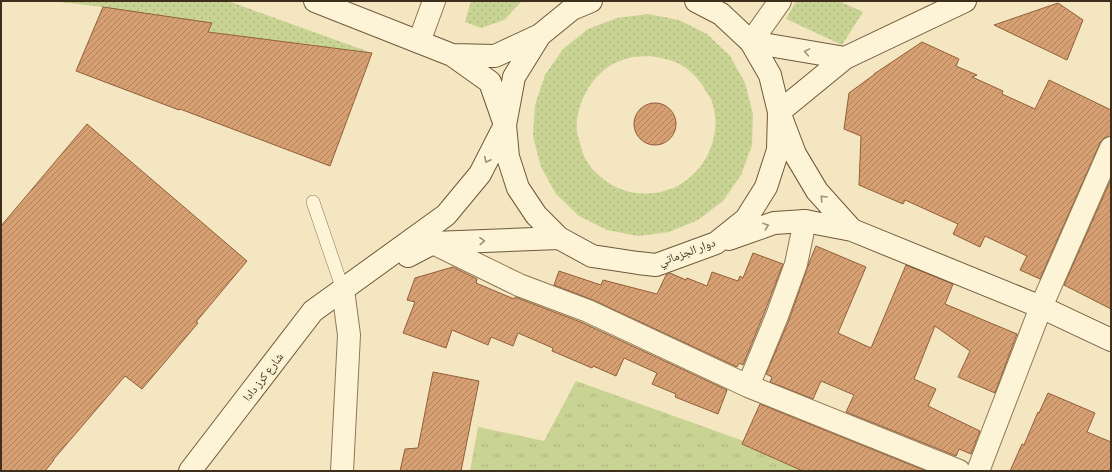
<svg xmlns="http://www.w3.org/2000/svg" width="1112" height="472" viewBox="0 0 1112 472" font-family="'Crimson Pro','Noto Naskh Arabic',serif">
<defs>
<pattern id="grass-dots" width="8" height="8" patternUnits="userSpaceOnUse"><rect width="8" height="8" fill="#c9d394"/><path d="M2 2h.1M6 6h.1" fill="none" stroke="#aeb57f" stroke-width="1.8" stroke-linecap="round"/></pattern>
<pattern id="park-tufts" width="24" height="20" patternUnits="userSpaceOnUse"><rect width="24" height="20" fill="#c9d394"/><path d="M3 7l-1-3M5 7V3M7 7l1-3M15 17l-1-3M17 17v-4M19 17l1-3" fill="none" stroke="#aeb57f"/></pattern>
<pattern id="building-hatch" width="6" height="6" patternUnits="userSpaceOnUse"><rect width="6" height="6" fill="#d6a073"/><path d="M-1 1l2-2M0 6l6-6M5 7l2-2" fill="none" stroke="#af835e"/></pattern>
</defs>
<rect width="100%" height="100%" fill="#f3e6c1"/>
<path fill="url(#grass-dots)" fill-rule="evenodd" d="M 51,1 L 228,1 L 372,53 L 215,33 L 103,7 Z
M 471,1 L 522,1 L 504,20 L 481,28 L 465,22 Z
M 796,1 L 839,1 L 863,12 L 842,45 L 786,19 Z
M 648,14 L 679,20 L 707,34 L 730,56 L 745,83 L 753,114 L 752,145 L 741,175 L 723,201 L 698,220 L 669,232 L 638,236 L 607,230 L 579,216 L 556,194 L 541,167 L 533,136 L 535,105 L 545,75 L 563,49 L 588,29 L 617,18 ZM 649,56 C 662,58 675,60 686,68 C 693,73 700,81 704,88 C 706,92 709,95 711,99 C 727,140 698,189 654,193 C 641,195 628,193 616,187 C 600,179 585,165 581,147 C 580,142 578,137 577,132 C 575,106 589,79 611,65 C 616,62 623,60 628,58 C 635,56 643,57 649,56 Z"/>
<path fill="url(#park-tufts)" d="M 576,381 L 828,471 L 470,471 L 478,427 L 544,441 Z"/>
<path fill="url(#building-hatch)" stroke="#925f39" d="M 1058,3 L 1083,20 L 1067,60 L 994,25 Z
M 103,7 L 212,23 L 208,32 L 372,53 L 330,166 L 180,109 L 179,110 L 76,71 Z
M 922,42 L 959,59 L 956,66 L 977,75 L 972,77 L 1003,91 L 1002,94 L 1035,109 L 1049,80 L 1111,110 L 1111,136 L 1104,138 L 1100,143 L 1040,279 L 1020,270 L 1027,256 L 985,236 L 980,247 L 953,234 L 958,224 L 905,200 L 903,204 L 859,185 L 861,136 L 844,129 L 849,93 L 875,74 L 874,74 Z
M634 124a21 21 0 1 1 42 0a21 21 0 1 1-42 0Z
M 87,124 L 247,261 L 196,322 L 198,323 L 142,389 L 125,376 L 53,460 L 54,460 L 45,471 L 1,471 L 1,226 Z
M 1111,179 L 1111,309 L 1064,285 Z
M 816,246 L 866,267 L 838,333 L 871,348 L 906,265 L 953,284 L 945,304 L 1017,334 L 995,393 L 958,377 L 970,351 L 935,326 L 914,379 L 936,389 L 928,406 L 980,431 L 971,454 L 959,449 L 956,456 L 846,412 L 854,395 L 821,381 L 813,399 L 770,382 L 772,377 L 766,374 L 789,320 L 809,263 Z
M 753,253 L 783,264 L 765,311 L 743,365 L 739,363 L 737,367 L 593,300 L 554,285 L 559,271 L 601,285 L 603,280 L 657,294 L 666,275 L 670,273 L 686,280 L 687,278 L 707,286 L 712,272 L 738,281 L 740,276 L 743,278 Z
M 453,267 L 477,279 L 476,283 L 514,299 L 515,297 L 583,323 L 727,390 L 718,414 L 675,397 L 676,394 L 652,384 L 657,373 L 624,358 L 616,376 L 593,366 L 592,368 L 552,351 L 553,348 L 518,333 L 513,346 L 491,337 L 488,345 L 452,330 L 446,348 L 403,333 L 415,302 L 407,300 L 415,278 Z
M 433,372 L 479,381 L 461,471 L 400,471 L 405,449 L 418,448 Z
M 1048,393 L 1095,413 L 1087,432 L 1111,442 L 1111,471 L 1010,471 L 1022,444 L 1024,445 L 1038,412 L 1039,413 Z
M 760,404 L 926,471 L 803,471 L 742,444 Z"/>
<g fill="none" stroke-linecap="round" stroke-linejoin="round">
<g stroke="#907756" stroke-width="14">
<path id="lane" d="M 313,202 L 343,290"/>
</g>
<g stroke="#907756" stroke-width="24">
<path id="street" d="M 419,42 L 434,1
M 751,42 L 780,1
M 433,243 L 519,285 L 588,311 L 748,386 L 959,471
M 748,386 L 777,316 L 796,264 L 805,221
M 342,471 L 349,335 L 343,290
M 978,471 L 1041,307 L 1111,148"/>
</g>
<g stroke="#715839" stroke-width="24">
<path id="secondary" d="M 591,1 L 572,9 L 540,35 L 514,77 L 505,125 L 508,157 L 518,188 L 536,215 L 559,238 L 592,256 L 638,263 L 656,265 L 716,243 L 746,219 L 766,187 L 778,150 L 779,112 L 770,75 L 751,42 L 721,14 L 696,1
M 751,42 L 845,58
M 452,55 L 495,56 L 540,35
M 852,230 L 1041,307 L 1111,340
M 729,239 L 774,223 L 805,221 L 852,230 L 817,191 L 795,154 L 779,112 L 845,58 L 965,1
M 408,256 L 433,243 L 559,238
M 190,471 L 313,311 L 446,215 L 480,174 L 505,125 L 490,82 L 452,55 L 315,1"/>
</g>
<use href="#lane" stroke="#fdf3d6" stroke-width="13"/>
<use href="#street" stroke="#fdf3d6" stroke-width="22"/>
<use href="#secondary" stroke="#fdf3d6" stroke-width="22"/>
</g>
<defs><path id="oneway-chevron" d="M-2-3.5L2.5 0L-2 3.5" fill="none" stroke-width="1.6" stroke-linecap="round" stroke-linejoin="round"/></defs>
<g stroke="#9e9079">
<use href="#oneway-chevron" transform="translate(807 52) rotate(-170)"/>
<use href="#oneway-chevron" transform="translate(487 160) rotate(117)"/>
<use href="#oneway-chevron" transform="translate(823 198) rotate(-133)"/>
<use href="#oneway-chevron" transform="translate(766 226) rotate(-19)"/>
<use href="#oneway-chevron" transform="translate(482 241) rotate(-2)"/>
</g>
<g text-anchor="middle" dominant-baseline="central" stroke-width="4" stroke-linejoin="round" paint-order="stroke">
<g font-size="12" fill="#3e2e1c" stroke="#faf0d2">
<text transform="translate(687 252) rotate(-20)">دوار الجزماتي</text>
<text transform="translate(263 377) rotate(-52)">شارع كرز دادا</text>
</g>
</g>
<rect width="1112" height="472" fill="none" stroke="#3e2e1c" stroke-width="4"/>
</svg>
